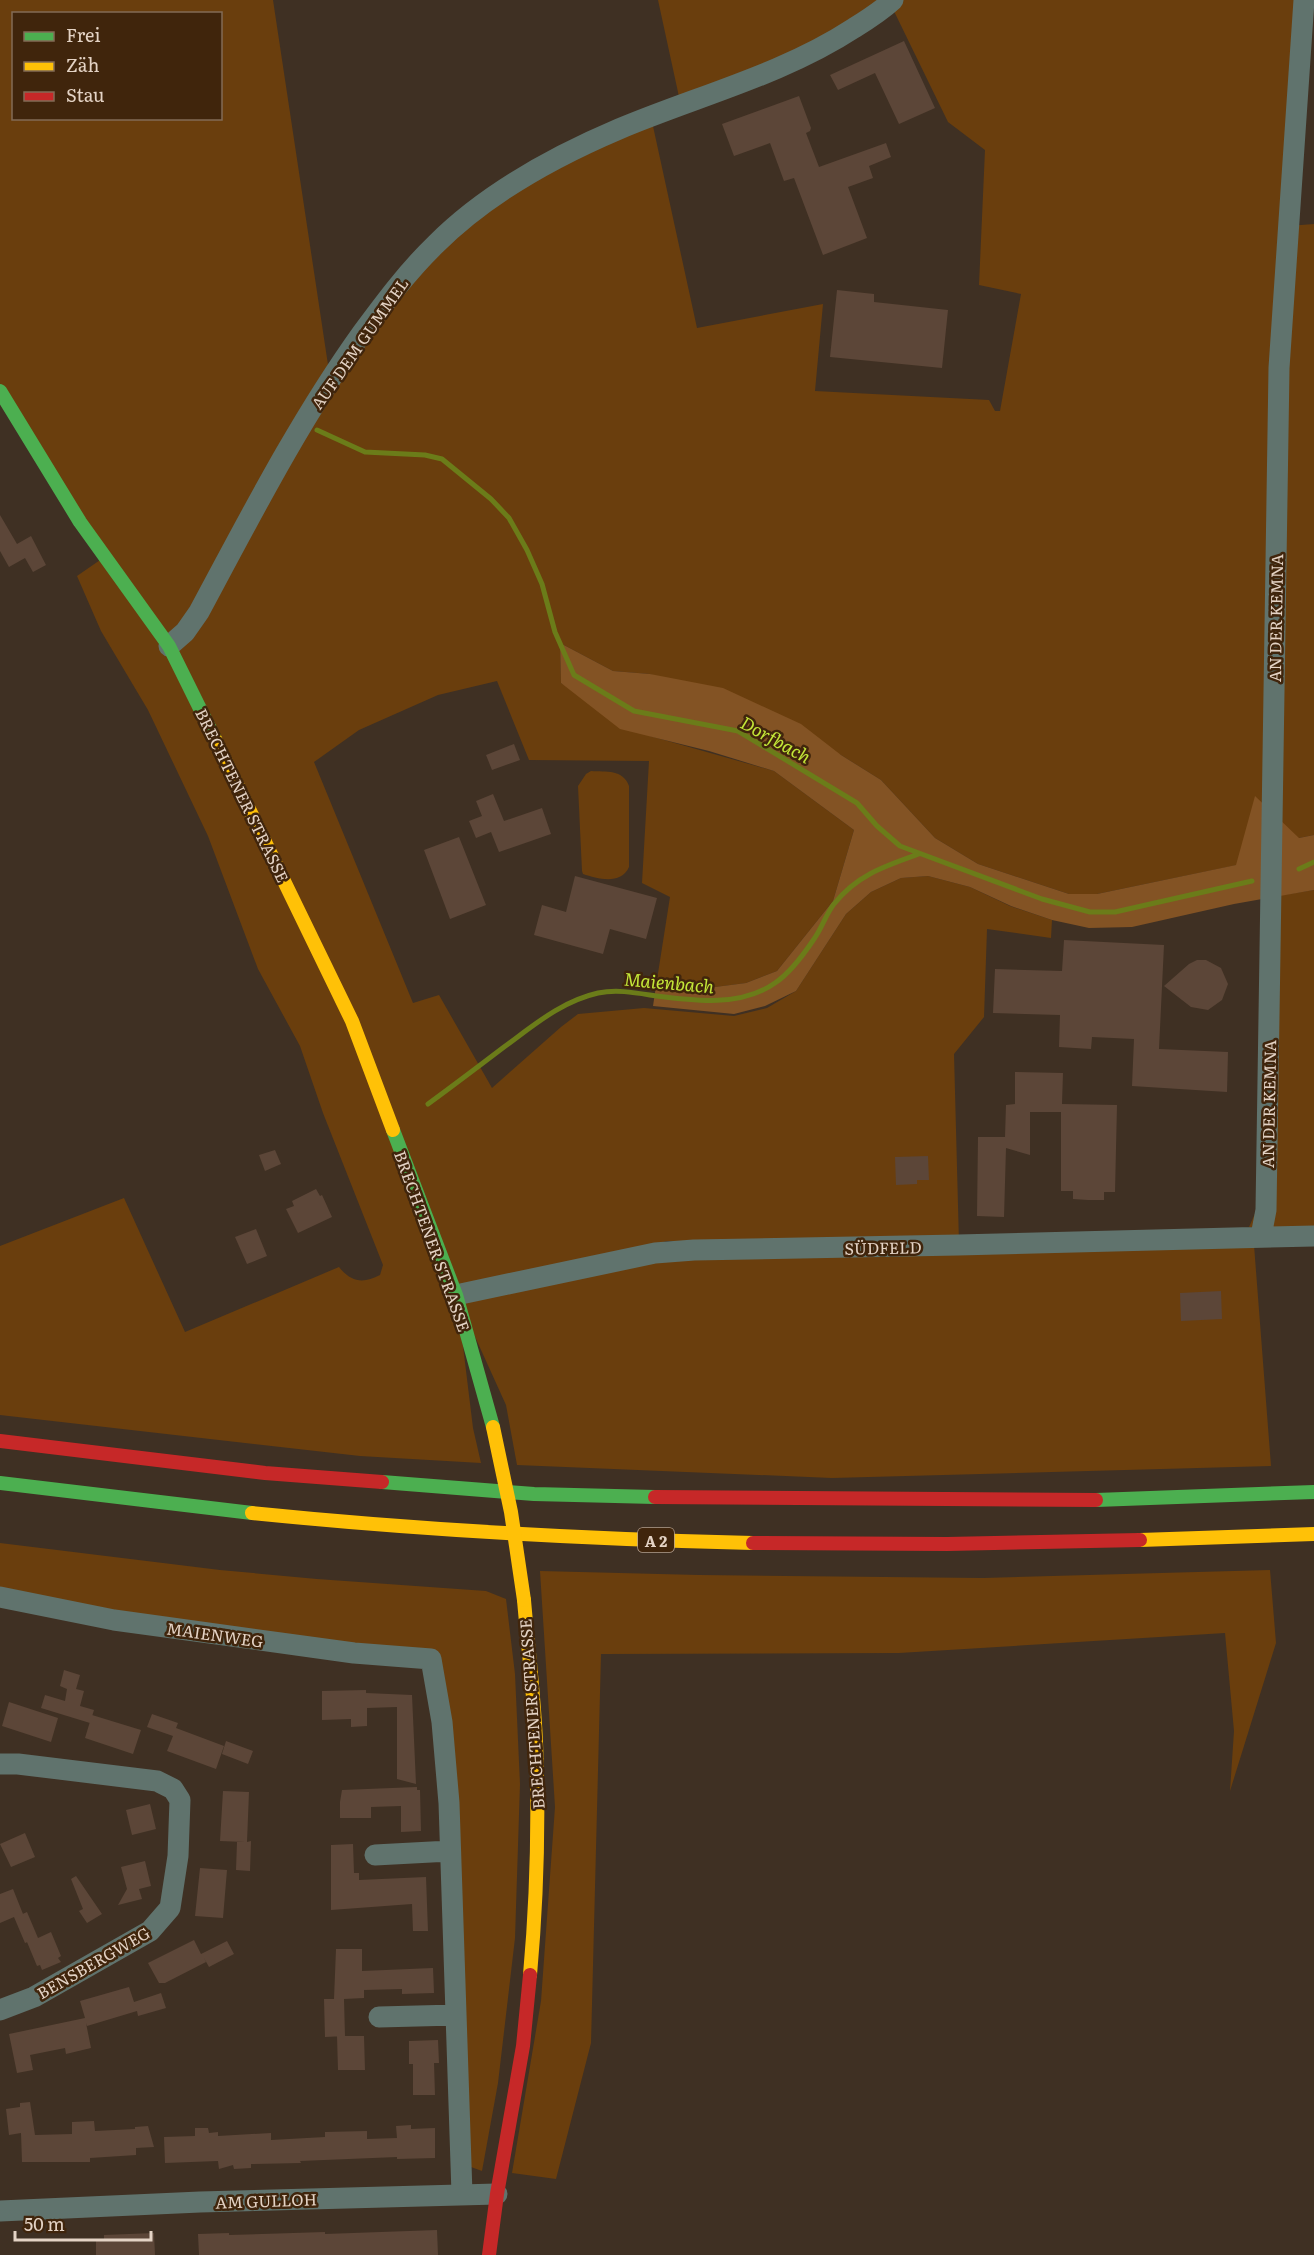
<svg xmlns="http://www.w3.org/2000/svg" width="1314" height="2255" viewBox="0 0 1314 2255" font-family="Literata,serif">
<rect width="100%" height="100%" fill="#3f3023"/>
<path fill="#6a3e0d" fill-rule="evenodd" d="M 0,0 L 273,0 L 330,378 L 464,218 L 651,117 L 697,328 L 823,304 L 815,391 L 989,400 L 995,411 L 1000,411 L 1021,294 L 979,285 L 985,150 L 948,122 L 890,3 L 681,106 L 658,0 L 1304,0 L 1288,226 L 1314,224 L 1314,835 L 1299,838 L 1237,865 L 1097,894 L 1069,894 L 978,864 L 935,838 L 881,780 L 841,755 L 650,674 L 613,671 L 560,643 L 561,683 L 650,736 L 774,771 L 854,830 L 833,901 L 777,971 L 746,983 L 684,991 L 656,986 L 670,897 L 642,883 L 649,761 L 529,760 L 497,681 L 438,695 L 359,730 L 314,762 L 413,1003 L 439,995 L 492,1088 L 561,1027 L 578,1014 L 644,1008 L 734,1016 L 767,1008 L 796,991 L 846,914 L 871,892 L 901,878 L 928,876 L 970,887 L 1010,906 L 1052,920 L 1051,938 L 987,929 L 984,1017 L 954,1054 L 959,1243 L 667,1241 L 469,1291 L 654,1259 L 1254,1245 L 1271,1466 L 832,1478 L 517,1465 L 506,1405 L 457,1297 L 473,1428 L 481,1463 L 360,1456 L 0,1415 L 0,1246 L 124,1198 L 185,1332 L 339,1267 C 351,1282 363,1284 380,1275 L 383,1265 L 323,1113 L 300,1046 L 258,969 L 208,836 L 148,710 L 101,631 L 77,576 L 103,558 L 0,388 ZM 14,14 L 220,14 L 220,118 L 14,118 Z
M 591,771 C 606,772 623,769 629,786 L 629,867 C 621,885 598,879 583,874 L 582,871 L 578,786 L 586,774 Z
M 1314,890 L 1314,1227 L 1249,1227 L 1262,1198 L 1270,897 Z
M 0,1543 L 220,1570 L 317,1579 L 486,1591 L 506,1599 L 515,1674 L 520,1784 L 515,1938 L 498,2083 L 482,2171 L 460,2163 L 431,1659 L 0,1597 Z
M 1270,1570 L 1276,1643 L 1230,1791 L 1234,1731 L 1225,1633 L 899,1653 L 601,1654 L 591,2043 L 556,2179 L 512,2173 L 541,2001 L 555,1807 L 540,1571 L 699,1575 L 983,1578 Z"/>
<path fill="#835324" d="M 560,643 L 613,671 L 650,674 L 723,688 L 801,724 L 841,755 L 881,780 L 935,838 L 978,864 L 1069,894 L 1097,894 L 1236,865 L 1255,796 L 1299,838 L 1314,835 L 1314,890 L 1234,904 L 1132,927 L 1089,928 L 1052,920 L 1011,906 L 970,887 L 928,876 L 901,878 L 871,892 L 846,914 L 796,991 L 765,1006 L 734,1014 L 653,1006 L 656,986 L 684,991 L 746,983 L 777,971 L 833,901 L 854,830 L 774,771 L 709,751 L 620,729 L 561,683 Z"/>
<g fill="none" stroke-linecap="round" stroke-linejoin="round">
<path stroke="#6b7c19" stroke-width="5" d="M 317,430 L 365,452 L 425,455 L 442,459 L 491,499 L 509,518 L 527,550 L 542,584 L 555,632 L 574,675 L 634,711 L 738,731 L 857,803 L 877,826 L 900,846 L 1042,899 L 1090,912 L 1115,912 L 1252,881
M 1299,869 L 1314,862
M 428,1104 C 454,1085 479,1066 504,1047 C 534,1025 562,1001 598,993 C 618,989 637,993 656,996 C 695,1001 741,1007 775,983 C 790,973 804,954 814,939 C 822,928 826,914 834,904 C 857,875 885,866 919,854"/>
</g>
<path fill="#5c4638" d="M 904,41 L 935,108 L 899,124 L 875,73 L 838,90 L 830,75 Z
M 799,96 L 811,128 L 810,131 L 806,133 L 819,167 L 886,143 L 891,157 L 869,166 L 873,178 L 848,187 L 867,238 L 823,255 L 794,178 L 784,181 L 770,143 L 734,156 L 722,124 Z
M 837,290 L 874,294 L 874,302 L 948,310 L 942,368 L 830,357 Z
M 0,515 L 17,544 L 31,536 L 46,565 L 33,572 L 25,558 L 9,567 L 0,551 Z
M 514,744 L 520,760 L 492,770 L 486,755 Z
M 493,794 L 504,821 L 542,808 L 551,834 L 499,852 L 491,832 L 476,838 L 469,821 L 482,816 L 476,801 Z
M 459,837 L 486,905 L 450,919 L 424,850 Z
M 575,876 L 657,898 L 646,939 L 610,929 L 603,954 L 534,935 L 542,905 L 566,912 Z
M 1064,940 L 1164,945 L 1159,1049 L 1228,1052 L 1227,1092 L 1132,1086 L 1134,1039 L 1092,1037 L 1091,1049 L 1059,1047 L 1060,1015 L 993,1013 L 995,969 L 1062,971 Z
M 1197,960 L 1206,960 L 1221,968 L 1228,984 L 1222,1000 L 1208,1010 L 1191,1007 L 1164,986 L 1189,964 Z
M 1015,1072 L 1063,1073 L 1062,1104 L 1117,1105 L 1115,1192 L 1104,1192 L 1104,1200 L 1088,1200 L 1073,1199 L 1073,1191 L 1061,1191 L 1061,1112 L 1030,1112 L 1030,1155 L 1006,1148 L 1004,1217 L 977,1216 L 978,1137 L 1005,1137 L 1006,1105 L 1015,1104 Z
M 275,1150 L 281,1164 L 265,1171 L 259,1155 Z
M 928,1156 L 929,1180 L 917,1180 L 917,1184 L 896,1185 L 895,1157 Z
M 316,1189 L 320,1196 L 322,1195 L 332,1217 L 298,1233 L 286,1209 L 294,1206 L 292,1201 Z
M 256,1229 L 267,1256 L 247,1264 L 235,1237 Z
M 1221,1291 L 1222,1319 L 1181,1321 L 1180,1293 Z
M 64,1670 L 80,1675 L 76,1689 L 84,1691 L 80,1706 L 94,1710 L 90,1723 L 41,1708 L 45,1695 L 65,1701 L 67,1689 L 60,1686 Z
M 366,1690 L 366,1693 L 412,1695 L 416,1784 L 397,1779 L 397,1707 L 367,1708 L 367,1726 L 351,1727 L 351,1719 L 322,1720 L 322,1691 Z
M 9,1702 L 58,1718 L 51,1742 L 2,1726 Z
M 152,1714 L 178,1723 L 176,1728 L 224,1746 L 216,1769 L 167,1751 L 173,1736 L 147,1727 Z
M 92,1715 L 141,1730 L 133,1754 L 85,1738 Z
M 226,1741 L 253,1751 L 248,1764 L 222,1754 Z
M 417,1787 L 417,1790 L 420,1790 L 421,1831 L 401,1832 L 401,1806 L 371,1807 L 371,1818 L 340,1818 L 340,1802 L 342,1790 Z
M 223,1791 L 249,1792 L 247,1842 L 251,1841 L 250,1871 L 236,1870 L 237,1842 L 245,1842 L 220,1841 Z
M 150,1804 L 156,1829 L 132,1835 L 126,1810 Z
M 25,1833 L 35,1857 L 11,1867 L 0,1844 Z
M 353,1844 L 354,1873 L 359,1873 L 359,1880 L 426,1877 L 428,1931 L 413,1931 L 412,1904 L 331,1910 L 331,1845 Z
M 145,1861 L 151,1886 L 139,1889 L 142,1899 L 118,1905 L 127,1889 L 121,1867 Z
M 200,1868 L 227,1870 L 223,1918 L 195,1916 Z
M 76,1876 L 102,1914 L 87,1923 L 79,1911 L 83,1909 L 71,1879 Z
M 13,1889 L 23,1914 L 16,1917 L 27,1912 L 38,1938 L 51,1932 L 61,1956 L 58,1958 L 61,1962 L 42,1970 L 40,1965 L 37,1966 L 27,1942 L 33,1940 L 25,1943 L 14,1917 L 0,1923 L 0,1894 Z
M 194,1940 L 201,1954 L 227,1941 L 234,1954 L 209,1967 L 204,1958 L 206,1962 L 165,1983 L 159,1983 L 148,1963 Z
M 336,1949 L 362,1949 L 362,1971 L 433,1968 L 434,1993 L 402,1994 L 402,1989 L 364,1990 L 364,1998 L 344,1999 L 345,2036 L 325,2037 L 324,1999 L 334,1999 Z
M 129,1987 L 134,2002 L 161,1993 L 166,2008 L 138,2016 L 137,2011 L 87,2026 L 86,2023 L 91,2048 L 66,2054 L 65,2048 L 30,2055 L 33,2070 L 17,2073 L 9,2034 L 85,2018 L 80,2001 Z
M 337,2036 L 364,2036 L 365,2070 L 338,2070 Z
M 438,2040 L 439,2063 L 434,2063 L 435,2095 L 413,2095 L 413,2064 L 409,2064 L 409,2041 Z
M 30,2102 L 35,2135 L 72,2134 L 72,2122 L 94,2121 L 95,2131 L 135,2129 L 135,2127 L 148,2126 L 154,2147 L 136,2148 L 136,2155 L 90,2158 L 90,2162 L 22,2162 L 21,2133 L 9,2135 L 6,2109 L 20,2107 L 20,2103 Z
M 411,2125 L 411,2129 L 435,2128 L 435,2158 L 397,2159 L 397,2157 L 300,2161 L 301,2163 L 251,2164 L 251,2168 L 234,2169 L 233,2165 L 219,2169 L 218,2161 L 165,2163 L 164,2137 L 195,2136 L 195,2128 L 208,2128 L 209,2133 L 218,2132 L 218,2136 L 271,2133 L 271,2140 L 325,2137 L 325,2132 L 367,2131 L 367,2139 L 397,2138 L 396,2126 Z
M 437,2230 L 438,2255 L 199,2255 L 198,2234 L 229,2233 L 229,2235 L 325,2232 L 325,2234 Z
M 154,2233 L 155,2255 L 96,2255 L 96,2240 L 104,2240 L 104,2235 Z"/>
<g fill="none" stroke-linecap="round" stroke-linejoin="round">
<path stroke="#60736d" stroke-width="21" d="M 169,646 L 185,632 L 199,612 C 250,517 299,421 362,333 C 385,302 408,271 436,244 C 487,193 553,157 619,129 C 697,96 782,75 854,28 C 867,20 881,11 893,0
M 1261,1236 L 1266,1210 L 1279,368 L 1304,0
M 456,1295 L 655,1253 L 694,1250 L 958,1245 L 1314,1236
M 0,1597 L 114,1620 L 354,1653 L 431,1659 L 442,1722 L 449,1803 L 462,2194
M 0,1764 L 18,1764 L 157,1781 L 173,1789 L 180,1800 L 178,1856 L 170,1908 L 150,1931 L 34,1997 L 0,2010
M 375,1855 L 450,1851
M 379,2017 L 456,2015
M 0,2211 L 200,2202 L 497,2194"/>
<path stroke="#4caf50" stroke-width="14" d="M 0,391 L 80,522 L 169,646 L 215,739
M 393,1130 L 456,1295 L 493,1427
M 382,1482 L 534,1494 L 655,1497
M 0,1483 L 252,1513
M 1096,1500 L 1314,1492"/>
<path stroke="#ffc107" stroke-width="14" d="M 215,739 L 352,1021 L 393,1130
M 252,1513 C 419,1530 585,1539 753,1543
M 1140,1540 L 1314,1534
M 524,1600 C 528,1647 534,1695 536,1742 C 539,1820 537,1897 530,1975"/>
<path stroke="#c62828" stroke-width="14" d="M 0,1441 L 265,1473 L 382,1482
M 655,1497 L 1096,1500
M 753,1543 L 947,1544 L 1140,1540
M 489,2255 L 497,2194 L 523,2046 L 530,1975"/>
<path stroke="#ffc107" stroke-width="14" d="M 493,1427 L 511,1512 L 524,1600"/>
</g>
<g text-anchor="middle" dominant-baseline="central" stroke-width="5" stroke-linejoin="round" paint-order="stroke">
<rect fill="#40250c" stroke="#b39f8e" stroke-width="1.5" x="638" y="1528" width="36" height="24" rx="4.5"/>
<g font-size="15" font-weight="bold" fill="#e4d3c5">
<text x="656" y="1540">A 2</text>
</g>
<g font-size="16" fill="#e4d3c5" stroke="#40250c">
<text transform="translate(359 343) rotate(-55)">AUF DEM GUMMEL</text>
<text transform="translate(1275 618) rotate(-89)">AN DER KEMNA</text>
<text transform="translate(243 795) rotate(64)">BRECHTENER STRASSE</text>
<text transform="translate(1268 1104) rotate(-89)">AN DER KEMNA</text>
<text transform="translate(433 1241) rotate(70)">BRECHTENER STRASSE</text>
<text transform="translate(883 1247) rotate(-1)">SÜDFELD</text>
<text transform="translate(215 1634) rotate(8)">MAIENWEG</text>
<text transform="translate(531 1714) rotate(-94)">BRECHTENER STRASSE</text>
<text transform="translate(93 1962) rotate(-30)">BENSBERGWEG</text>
<text transform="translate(266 2200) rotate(-2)">AM GULLOH</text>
</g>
<g font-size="18" font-style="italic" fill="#c3e638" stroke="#40250c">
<text transform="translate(776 739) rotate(29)">Dorfbach</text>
<text transform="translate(669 982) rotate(5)">Maienbach</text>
</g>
</g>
<rect x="12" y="12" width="210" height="108" fill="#40250c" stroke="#826b56" stroke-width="1.5"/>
<rect x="24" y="32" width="30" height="9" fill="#4caf50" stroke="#826b56" stroke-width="1.5"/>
<text x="66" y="42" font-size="18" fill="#e4d3c5">Frei</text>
<rect x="24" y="62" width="30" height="9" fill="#ffc107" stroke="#826b56" stroke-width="1.5"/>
<text x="66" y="72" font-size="18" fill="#e4d3c5">Zäh</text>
<rect x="24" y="92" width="30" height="9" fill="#c62828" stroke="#826b56" stroke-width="1.5"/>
<text x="66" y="102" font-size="18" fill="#e4d3c5">Stau</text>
<path d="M15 2231v9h136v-9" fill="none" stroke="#e4d3c5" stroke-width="3"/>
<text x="24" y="2231" font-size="18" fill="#e4d3c5" stroke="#40250c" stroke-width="4.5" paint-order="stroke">50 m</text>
</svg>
